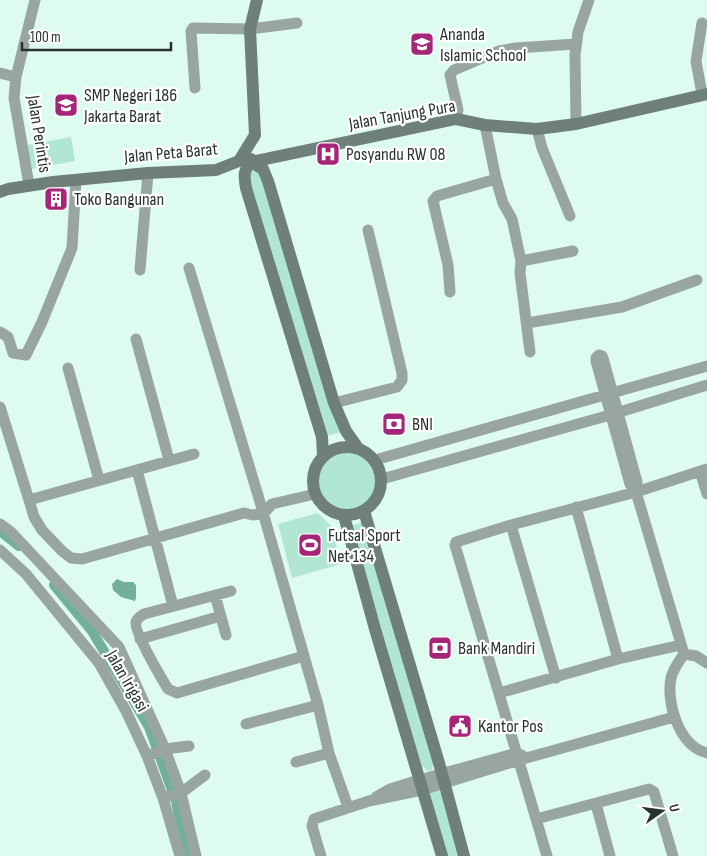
<svg xmlns="http://www.w3.org/2000/svg" width="707" height="856" viewBox="0 0 707 856" font-family="'Sofia Sans Condensed',sans-serif">
<rect width="100%" height="100%" fill="#defbf0"/>
<path fill="#b1e6d3" d="M 71,137 L 75,161 L 32,169 L 27,145 Z
M 251,162 L 268,181 L 346,431 L 322,437 L 246,167 Z
M313 481a34 34 0 1 1 68 0a34 34 0 1 1-68 0Z
M 318,513 L 331,526 L 341,564 L 292,578 L 278,524 Z
M 367,521 L 439,763 L 433,765 L 432,770 L 427,771 L 424,767 L 416,769 L 347,527 Z
M 445,784 L 464,856 L 442,856 L 422,790 Z"/>
<path fill="#72b09b" d="M 117,579 L 124,582 L 133,582 L 136,585 L 136,598 L 135,601 L 121,597 L 113,590 L 112,584 Z"/>
<g fill="none" stroke-linecap="round" stroke-linejoin="round">
<path stroke="#72b09b" stroke-width="10" d="M 0,531 L 19,546
M 54,585 L 92,631 L 149,727 L 176,801 L 186,856"/>
<path stroke="#99a5a0" stroke-width="11" d="M 702,23 L 696,61 L 702,94
M 0,73 L 16,77
M 195,88 L 191,31 L 193,28 L 250,29 L 297,23
M 456,119 L 458,110 L 450,75 L 454,70 L 499,51 L 516,48 L 576,44
M 576,124 L 575,55 L 578,32 L 589,0
M 485,125 L 496,179 L 503,203 L 512,219 L 521,261 L 520,273 L 530,352
M 537,129 L 542,148 L 570,216
M 29,185 L 14,98 L 16,77 L 35,0
M 521,261 L 573,251
M 189,268 L 260,502 L 318,705 L 329,753 L 348,807
M 140,270 L 148,173
M 450,292 L 448,265 L 433,201 L 437,196 L 496,179
M 527,323 L 622,307 L 697,280
M 0,332 L 8,337 L 13,353 L 26,355 L 42,322 L 72,248 L 76,180
M 136,339 L 169,460
M 68,368 L 99,480
M 334,403 L 397,387 L 402,380 L 402,373 L 368,230
M 0,407 L 29,500 L 194,454
M 375,460 L 707,366
M 137,470 L 173,606
M 700,471 L 707,494
M 382,479 L 610,415 L 707,385
M 636,492 L 637,482 L 603,358 L 602,356 L 599,355 L 596,358 L 596,361 L 630,484 L 636,492 L 684,654
M 29,500 L 34,517 L 42,530 L 62,551 L 71,558 L 82,559 L 244,513 L 253,515 L 264,513 L 272,504 L 315,494
M 576,507 L 618,659
M 0,524 L 11,532 L 119,647 L 165,749 L 181,793 L 196,856
M 511,525 L 556,678
M 0,550 L 26,574 L 99,663 L 126,711 L 147,756 L 163,798 L 180,856
M 231,591 L 144,614 C 141,616 137,618 136,622 C 133,631 162,679 168,689 L 177,693 L 304,656
M 215,595 L 226,635
M 140,639 L 221,616
M 707,663 L 696,656 L 684,654 C 679,661 673,669 671,678 C 666,703 679,746 707,753
M 499,693 L 618,659 L 681,645
M 246,724 L 318,705
M 147,756 L 165,749 L 189,746
M 296,762 L 329,753
M 376,797 L 390,789 L 419,780 L 517,753 L 523,756
M 163,798 L 181,793 L 205,775
M 596,804 L 610,856
M 536,819 L 649,789 L 654,792 L 673,856
M 321,856 L 312,826 L 314,819 L 369,801 L 422,790 L 519,760 L 674,717
M 547,856 L 455,545 L 456,542 L 511,525 L 636,492 L 707,469"/>
<path stroke="#6e8079" stroke-width="12" d="M 251,159 L 251,162 L 263,169 L 268,181 L 334,403 L 346,431 L 358,448
M 251,162 L 456,119 L 485,125 L 537,129 L 576,124 L 707,94
M 251,162 C 243,171 244,176 246,188 L 322,437 L 323,456
M 0,192 L 8,189 L 53,182 L 148,173 L 216,170 L 239,161 L 255,135 L 250,29 L 257,0
M313 481a34 34 0 1 1 68 0a34 34 0 1 1-68 0Z
M 364,511 L 439,763 L 464,856
M 344,516 L 375,629 L 442,856"/>
</g>
<defs>
<g id="school-square" transform="scale(1.25)"><rect x="-9" y="-9" width="18" height="18" rx="4" fill="#a52678" stroke="#fff"/><path d="M0-5L7-2L0 1L-7-2ZM-4 1L0 2.5L4 1V4Q0 6-4 4Z" fill="#fff"/></g>
<g id="hospital-square" transform="scale(1.25)"><rect x="-9" y="-9" width="18" height="18" rx="4" fill="#a52678" stroke="#fff"/><path d="M-5-5h3v3.5h4V-5h3V5h-3V1.5h-4V5h-3Z" fill="#fff"/></g>
<g id="building-square" transform="scale(1.25)"><rect x="-9" y="-9" width="18" height="18" rx="4" fill="#a52678" stroke="#fff"/><path d="M-4-6H4V6H1V3H-1V6H-4ZM-2.5-4.3h1.7v1.8h-1.7ZM.8-4.3h1.7v1.8H.8ZM-2.5-1h1.7V.8h-1.7ZM.8-1h1.7V.8H.8Z" fill="#fff"/></g>
<g id="bank-square" transform="scale(1.25)"><rect x="-9" y="-9" width="18" height="18" rx="4" fill="#a52678" stroke="#fff"/><path d="M-6-4H6V4H-6ZM0-2.3a2.3 2.3 0 1 0 0 4.6a2.3 2.3 0 1 0 0-4.6Z" fill="#fff"/></g>
<g id="stadium-square" transform="scale(1.25)"><rect x="-9" y="-9" width="18" height="18" rx="4" fill="#a52678" stroke="#fff"/><path d="M0-5a6.5 5 0 1 0 0 10a6.5 5 0 1 0 0-10ZM-3.5-1.8h7v3.6h-7Z" fill="#fff"/></g>
<g id="civic-square" transform="scale(1.25)"><rect x="-9" y="-9" width="18" height="18" rx="4" fill="#a52678" stroke="#fff"/><path d="M-.6-6.5H3V-4.5H.6V-3L4-1V1h2V6H-6V1h2V-1L-.6-3ZM-1.2 2.5V6h2.4V2.5Z" fill="#fff"/></g>
</defs>
<g fill-rule="evenodd">
<use href="#school-square" x="422" y="44"/>
<use href="#school-square" x="66" y="105"/>
<use href="#hospital-square" x="328" y="154"/>
<use href="#building-square" x="56" y="199"/>
<use href="#bank-square" x="394" y="424"/>
<use href="#stadium-square" x="310" y="545"/>
<use href="#bank-square" x="440" y="648"/>
<use href="#civic-square" x="460" y="726"/>
</g>
<g text-anchor="middle" dominant-baseline="central" stroke-width="4.5" stroke-linejoin="round" paint-order="stroke">
<g font-size="18" fill="#28332f" stroke="#fff" text-anchor="start">
<text x="440" y="34">Ananda<tspan x="440" dy="21">Islamic School</tspan></text>
<text x="84" y="95">SMP Negeri 186<tspan x="84" dy="21">Jakarta Barat</tspan></text>
<text x="346" y="154">Posyandu RW 08</text>
<text x="74" y="199">Toko Bangunan</text>
<text x="412" y="424">BNI</text>
<text x="328" y="535">Futsal Sport<tspan x="328" dy="21">Net 134</tspan></text>
<text x="458" y="648">Bank Mandiri</text>
<text x="478" y="726">Kantor Pos</text>
</g>
<g font-size="18" fill="#28332f" stroke="#fff">
<text transform="translate(402 115) rotate(-10)">Jalan Tanjung Pura</text>
<text transform="translate(39 134) rotate(81)">Jalan Perintis</text>
<text transform="translate(171 153) rotate(-5)">Jalan Peta Barat</text>
<text transform="translate(127 681) rotate(60)">Jalan Irigasi</text>
</g>
</g>
<g transform="translate(662 811) rotate(76)" stroke="#ffffff" stroke-width="4" paint-order="stroke">
<path d="M0-4L9 19L0 12L-9 19Z" fill="#28332f"/>
<text y="-8" font-size="14" font-weight="bold" text-anchor="middle" fill="#28332f">U</text>
</g>
<path d="M22 42v8h149v-8" fill="none" stroke="#28332f" stroke-width="2.5"/>
<text x="30" y="42" font-size="15" fill="#28332f" stroke="#ffffff" stroke-width="4" paint-order="stroke">100 m</text>
</svg>
